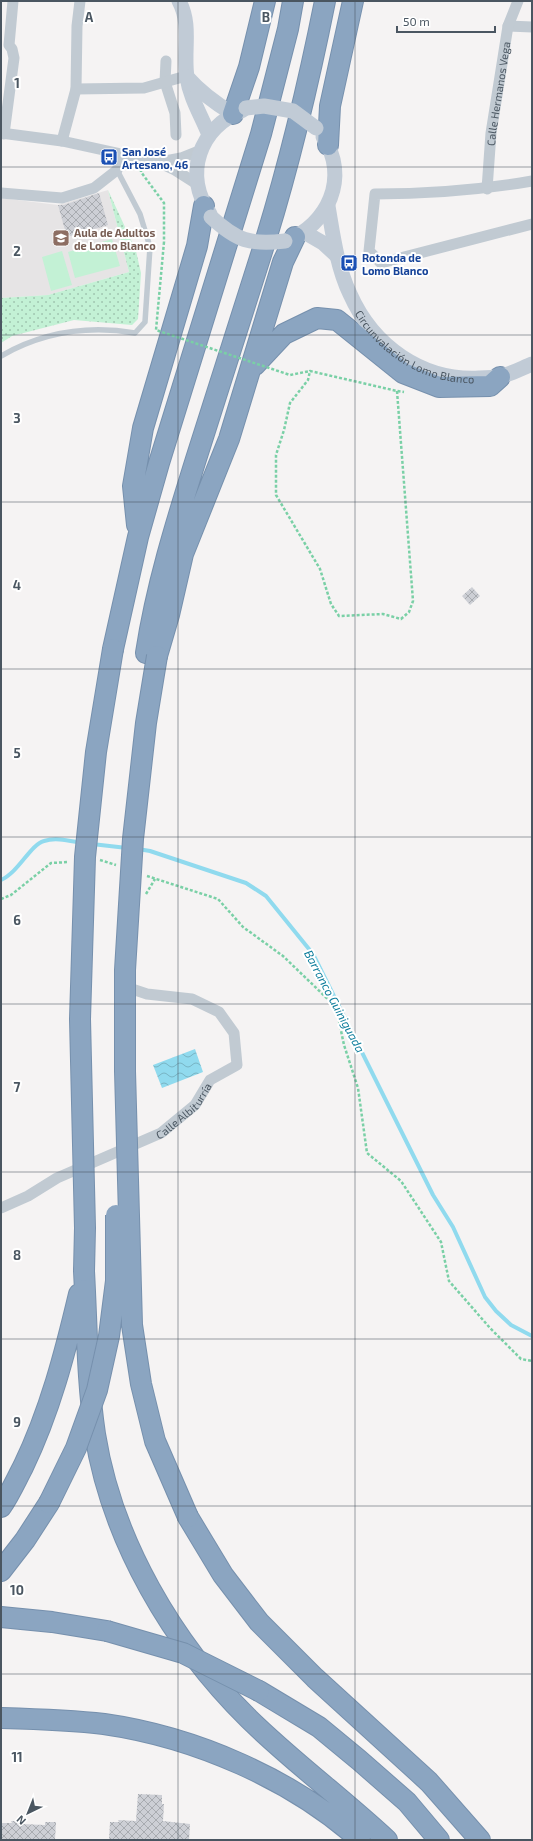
<svg xmlns="http://www.w3.org/2000/svg" width="533" height="1841" viewBox="0 0 533 1841" font-family="'Exo 2',sans-serif">
<defs>
<pattern id="grass-dots" width="8" height="8" patternUnits="userSpaceOnUse"><rect width="8" height="8" fill="#c3f1d5"/><path d="M2 2h.1M6 6h.1" fill="none" stroke="#a0c6b0" stroke-width="1.8" stroke-linecap="round"/></pattern>
<pattern id="water-waves" width="16" height="10" patternUnits="userSpaceOnUse"><rect width="16" height="10" fill="#90daee"/><path d="M0 5q4-4 8 0t8 0" fill="none" stroke="#78b4c4"/></pattern>
<pattern id="building-cross-hatch" width="8" height="8" patternUnits="userSpaceOnUse"><rect width="8" height="8" fill="#cdcfd5"/><path d="M0 0l8 8M0 8l8-8" fill="none" stroke="#a8abb0"/></pattern>
</defs>
<rect width="100%" height="100%" fill="#f5f3f3"/>
<path fill="#e6e4e5" d="M 108,190 L 129,272 L 48,295 L 1,298 L 1,198 L 58,205 Z"/>
<path fill="url(#grass-dots)" d="M 108,190 L 136,251 L 141,273 L 138,319 L 132,325 L 74,320 L 12,336 L 1,343 L 1,298 L 48,295 L 129,272 Z"/>
<path fill="#c3f1d5" d="M 112,239 L 120,266 L 75,278 L 68,252 Z
M 62,251 L 72,285 L 51,291 L 42,257 Z"/>
<path fill="url(#water-waves)" d="M 195,1049 L 203,1072 L 162,1088 L 153,1065 Z"/>
<g fill="none" stroke-linecap="round" stroke-linejoin="round">
<path stroke="#90daee" stroke-width="4" d="M 92,844 L 127,848
M 138,849 L 150,851 L 246,883 L 266,896 L 313,954 L 433,1195 L 453,1227 L 485,1297 L 496,1311 L 511,1325 L 532,1336
M 1,880 C 19,872 30,845 44,841 C 56,837 70,841 82,843"/>
</g>
<path fill="url(#building-cross-hatch)" d="M 99,193 L 108,225 L 67,237 L 58,205 L 64,205 Z
M 472,587 L 480,596 L 470,605 L 462,596 Z
M 138,1794 L 162,1795 L 162,1804 L 164,1804 L 163,1821 L 190,1824 L 189,1840 L 109,1840 L 110,1822 L 119,1822 L 118,1820 L 136,1821 Z
M 11,1821 L 22,1821 L 22,1824 L 45,1825 L 45,1822 L 56,1822 L 55,1840 L 1,1840 L 1,1823 L 12,1823 Z"/>
<g fill="none" stroke-linecap="round" stroke-linejoin="round">
<g stroke="#7690ad" stroke-width="22">
<path id="highway" d="M 233,114 L 249,67 L 265,1
M 328,145 L 330,106 L 353,1
M 255,365 L 284,334 L 317,318 L 337,320 L 403,373 L 439,387 L 490,386 L 500,377
M 137,525 L 133,486 L 143,428 L 197,246 L 204,206
M 113,649 L 138,537 L 159,463 L 261,134 L 288,29 L 293,1
M 146,653 C 156,587 176,523 196,459 C 219,386 243,312 266,239 C 290,161 309,81 325,1
M 157,656 L 169,615 L 183,554 L 229,439 L 283,262 L 295,237
M 84,1271 C 87,1325 87,1380 95,1434 C 112,1541 173,1644 249,1719 C 293,1762 342,1798 387,1840
M 1,1507 C 10,1494 16,1480 23,1467 C 50,1411 65,1353 79,1294
M 188,1517 L 223,1575 L 259,1622 L 315,1678 L 429,1782 L 480,1840
M 1,1571 L 25,1540 L 49,1503
M 1,1617 L 52,1622 L 107,1631
M 259,1691 L 319,1727 L 359,1760 L 407,1802 L 439,1840
M 1,1718 C 35,1719 70,1720 104,1724 C 195,1737 292,1779 360,1840"/>
</g>
<path stroke="#7ad0a6" stroke-width="2.5" stroke-dasharray="3 2" stroke-linecap="butt" d="M 141,169 L 141,172 L 164,203 L 164,242
M 397,391 L 413,601 L 409,612 L 401,619 L 383,614 L 339,616 L 331,604 L 320,569 L 276,495 L 276,455 L 284,430 L 290,403 L 308,380 L 310,371 L 397,391 L 404,392
M 100,860 L 116,865
M 147,876 L 218,899 L 243,927 L 283,956 L 336,1007 L 344,1045 L 358,1088 L 367,1153 L 401,1181 L 441,1242 L 449,1281 L 490,1328 L 521,1359 L 532,1361
M 146,894 L 155,879
M 1,899 L 11,895 L 51,863 L 69,862"/>
<path stroke="#c1cad2" stroke-width="5.5" d="M 1,356 C 43,332 88,325 135,333 L 145,322 L 150,247 L 140,214 L 117,170"/>
<g stroke="#c1cad2" stroke-width="11">
<path d="M 508,26 L 532,27"/>
<path d="M 166,61 L 165,82 L 175,113 L 176,135"/>
<path d="M 76,89 L 144,88 L 186,76"/>
<path d="M 1,133 L 62,141 L 158,162 L 175,170 L 197,184"/>
<path d="M 4,134 L 14,58 L 12,49 L 9,45 L 13,1"/>
<path d="M 62,141 L 76,89 L 77,26 L 80,1"/>
<path d="M 160,162 L 181,158 L 201,150"/>
<path d="M 532,181 C 480,190 428,194 375,194 L 369,251 L 381,263 L 532,224"/>
<path id="s1" d="M 487,189 L 491,133 L 508,26 L 518,1"/>
<path d="M 1,193 L 62,198 L 94,188 L 117,170 L 122,155"/>
<path id="s2" d="M 1,1208 L 28,1196 L 57,1178 L 161,1133 L 195,1105 L 210,1080 L 237,1065 L 234,1033 L 219,1012 L 192,999 L 147,994 L 129,988 L 123,984"/>
</g>
<g stroke="#c1cbd6" stroke-width="15">
<path d="M 179,1 C 192,25 183,51 187,77 C 190,98 201,115 209,135"/>
<path d="M 187,77 C 201,93 215,103 233,114"/>
<path id="s3" d="M 328,206 C 333,235 337,267 350,294 C 373,346 422,381 479,378 C 486,378 494,378 501,376 C 511,374 522,368 532,364"/>
<path d="M 210,214 C 183,174 199,128 243,110"/>
<path d="M 304,232 L 323,243 L 336,255"/>
<path d="M 286,241 C 328,225 350,177 323,137"/>
</g>
<use href="#highway" stroke="#8ba5c1" stroke-width="20"/>
<g stroke="#7690ad" stroke-width="22" stroke-linecap="butt">
<path id="highway-bridge" d="M 157,656 L 146,723 L 133,839 L 125,970 L 125,1071 L 132,1325 L 141,1384 L 155,1441 L 188,1517
M 84,1271 L 85,1228 L 80,1019 L 85,857 L 96,752 L 113,649
M 49,1503 L 76,1448 L 97,1390 L 109,1336 L 116,1281 L 116,1215
M 107,1631 L 183,1653 L 259,1691"/>
</g>
<path stroke="#7ad0a6" stroke-width="2.5" stroke-dasharray="3 2" stroke-linecap="butt" d="M 164,242 L 156,330 L 290,375 L 310,371"/>
<path stroke="#c1cbd6" stroke-width="15" d="M 246,108 L 264,106 L 293,111 L 316,128
M 211,217 C 237,241 250,245 285,241"/>
<use href="#highway-bridge" stroke="#8ba5c1" stroke-width="20"/>
</g>
<path fill="none" stroke="#4a5661" stroke-width="1" stroke-opacity="0.55" d="M 178,1 L 178,1840M 355,1 L 355,1840M 1,167 L 532,167M 1,335 L 532,335M 1,502 L 532,502M 1,669 L 532,669M 1,837 L 532,837M 1,1004 L 532,1004M 1,1172 L 532,1172M 1,1339 L 532,1339M 1,1506 L 532,1506M 1,1674 L 532,1674"/>
<defs>
<g id="bus-square" transform="scale(0.9)"><rect x="-9" y="-9" width="18" height="18" rx="4" fill="#1a4fb4" stroke="#fff"/><path d="M-5-6H5V4H4V6H2V4H-2V6H-4V4H-5ZM-3.5-4V0h7V-4ZM-3.5 1.2v1.5H-2V1.2ZM2 1.2v1.5H3.5V1.2Z" fill="#fff"/></g>
<g id="school-square" transform="scale(0.9)"><rect x="-9" y="-9" width="18" height="18" rx="4" fill="#8d6e63" stroke="#fff"/><path d="M0-5L7-2L0 1L-7-2ZM-4 1L0 2.5L4 1V4Q0 6-4 4Z" fill="#fff"/></g>
</defs>
<g fill-rule="evenodd">
<use href="#bus-square" x="109" y="157"/>
<use href="#school-square" x="61" y="238"/>
<use href="#bus-square" x="349" y="263"/>
</g>
<g text-anchor="middle" dominant-baseline="central" stroke-width="4" stroke-linejoin="round" paint-order="stroke">
<g font-size="11" fill="#4a5661" stroke="#fff">
<text stroke="none"><textPath href="#s1" startOffset="96">Calle Hermanos Vega</textPath></text>
<text stroke="none"><textPath href="#s3" startOffset="180">Circunvalación Lomo Blanco</textPath></text>
<text stroke="none"><textPath href="#s2" startOffset="209">Calle Albiturría</textPath></text>
</g>
<g font-size="11" font-weight="bold" fill="#164399" stroke="#fff" text-anchor="start">
<text x="122" y="151">San José<tspan x="122" dy="13">Artesano, 46</tspan></text>
<text x="362" y="257">Rotonda de<tspan x="362" dy="13">Lomo Blanco</tspan></text>
</g>
<g font-size="11" font-weight="bold" fill="#785e54" stroke="#fff" text-anchor="start">
<text x="74" y="232">Aula de Adultos<tspan x="74" dy="13">de Lomo Blanco</tspan></text>
</g>
<g font-size="12" font-style="italic" fill="#0c7c9b" stroke="#fff">
<text transform="translate(335 1001) rotate(62)">Barranco Guiniguada</text>
</g>
</g>
<g font-size="13" text-anchor="middle" font-weight="bold" fill="#4a5661" stroke="#fff" stroke-width="4" stroke-linejoin="round" paint-order="stroke">
<text x="89" y="22">A</text>
<text x="266" y="22">B</text>
<text x="17" y="88">1</text>
<text x="17" y="256">2</text>
<text x="17" y="423">3</text>
<text x="17" y="590">4</text>
<text x="17" y="758">5</text>
<text x="17" y="925">6</text>
<text x="17" y="1092">7</text>
<text x="17" y="1260">8</text>
<text x="17" y="1427">9</text>
<text x="17" y="1595">10</text>
<text x="17" y="1762">11</text>
</g>
<rect width="533" height="1841" fill="none" stroke="#4a5661" stroke-width="4"/>
<g transform="translate(28 1813) rotate(223)" stroke="#ffffff" stroke-width="3" paint-order="stroke">
<path d="M0-3L7 15L0 10L-7 15Z" fill="#4a5661"/>
<text y="-6" font-size="11" font-weight="bold" text-anchor="middle" fill="#4a5661">N</text>
</g>
<path d="M397 26v6h98v-6" fill="none" stroke="#4a5661" stroke-width="2"/>
<text x="403" y="26" font-size="12" fill="#4a5661" stroke="#ffffff" stroke-width="3" paint-order="stroke">50 m</text>
</svg>
